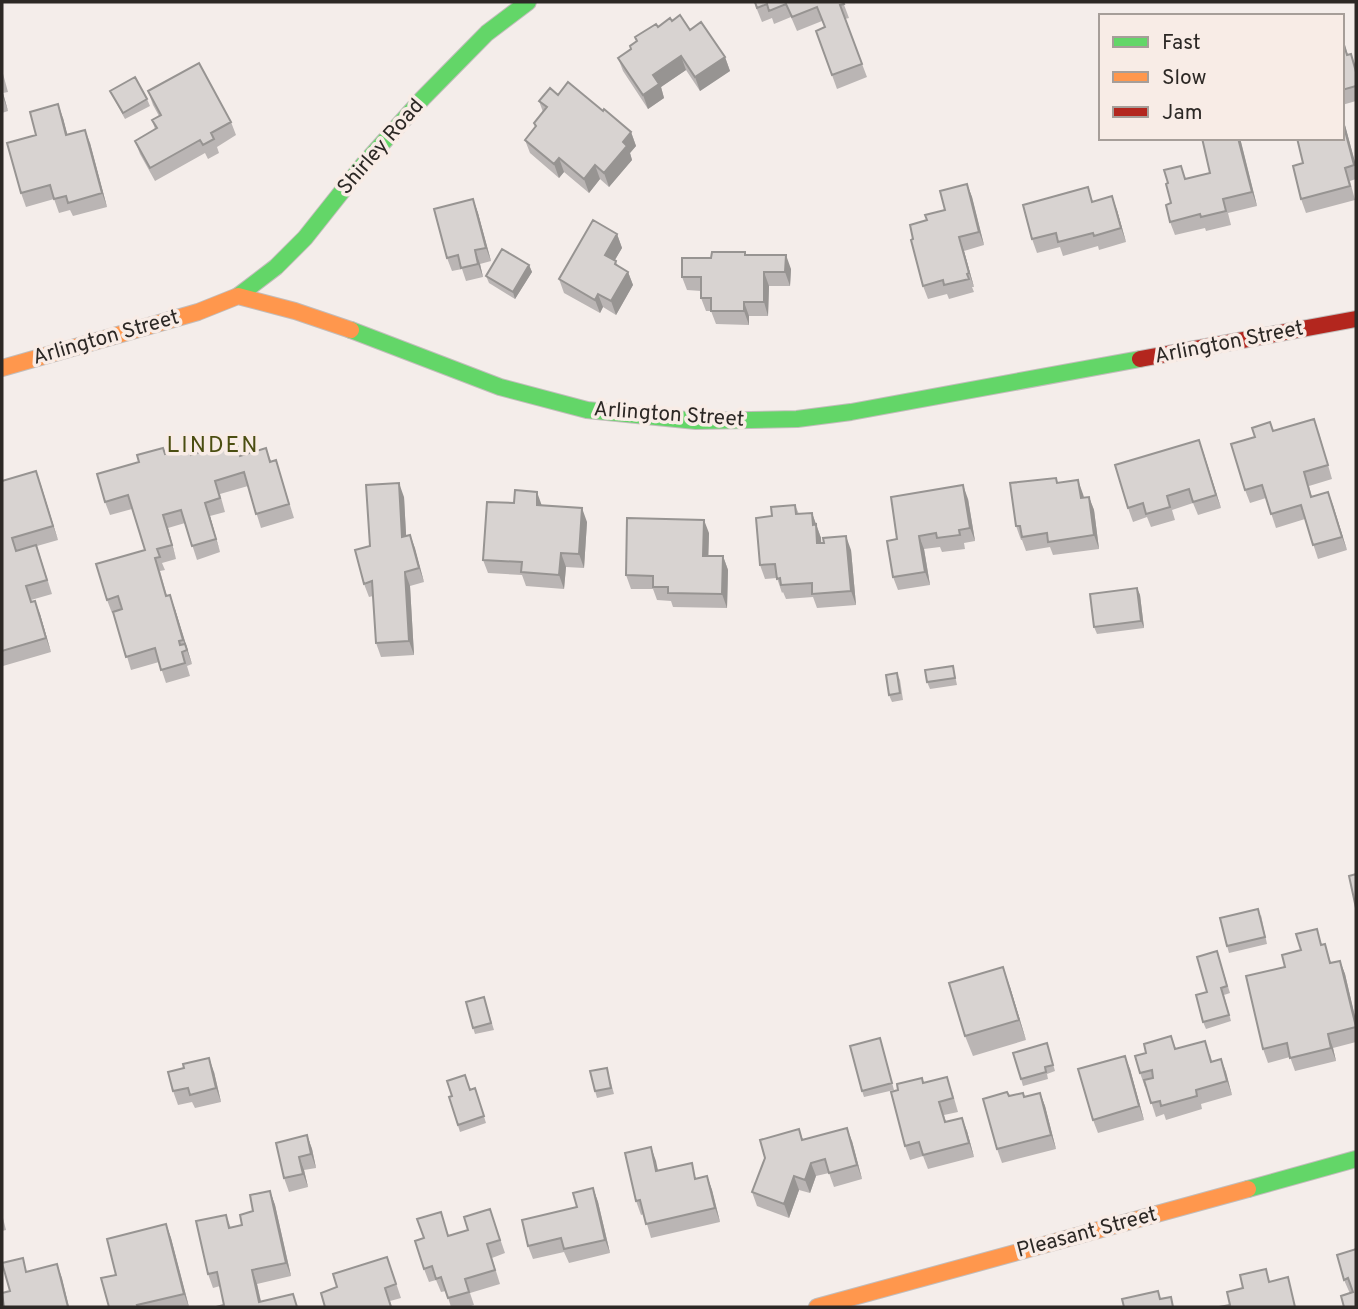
<svg xmlns="http://www.w3.org/2000/svg" width="1358" height="1309" viewBox="0 0 1358 1309" font-family="Overpass,sans-serif">
<rect width="100%" height="100%" fill="#f4edea"/>
<g fill="none" stroke-linecap="round" stroke-linejoin="round">
<g stroke="#c2bdbb" stroke-width="18">
<path id="fast" d="M 238,296 L 276,267 L 305,238 L 363,165 L 423,98 L 487,33 L 528,2
M 351,330 L 500,387 L 587,410 L 696,421 L 797,419 L 851,412 L 1140,359
M 1248,1189 L 1356,1159"/>
</g>
<g stroke="#c2bdbb" stroke-width="18">
<path id="slow" d="M 2,368 L 198,312 L 238,296 L 295,311 L 351,330
M 817,1307 L 1248,1189"/>
</g>
<g stroke="#c2bdbb" stroke-width="18">
<path id="jam" d="M 1140,359 L 1356,319"/>
</g>
<use href="#fast" stroke="#63d668" stroke-width="16"/>
<use href="#slow" stroke="#ff974d" stroke-width="16"/>
<use href="#jam" stroke="#b3261e" stroke-width="16"/>
</g>
<path fill="#bab5b4" d="M 754,2 L 843,2 L 849,18 L 845,19 L 867,77 L 837,89 L 816,31 L 825,27 L 822,21 L 797,31 L 791,17 L 774,24 L 772,18 L 762,22 Z
M 672,21 L 690,30 L 725,57 L 730,71 L 700,91 L 686,70 L 661,87 L 664,98 L 648,109 L 623,71 L 618,58 L 631,49 L 630,46 L 637,41 L 635,37 Z
M 1342,37 L 1348,55 L 1351,54 L 1356,67 L 1356,101 L 1342,105 Z
M 2,70 L 8,92 L 3,93 L 8,111 L 2,113 Z
M 110,91 L 147,99 L 150,106 L 125,119 L 113,97 Z
M 148,91 L 231,122 L 236,135 L 217,147 L 219,153 L 208,159 L 205,153 L 155,181 L 140,154 L 135,141 L 155,129 L 152,120 L 159,116 L 153,105 Z
M 558,95 L 603,111 L 631,132 L 636,146 L 630,153 L 632,160 L 609,187 L 600,179 L 589,193 L 564,172 L 559,178 L 530,153 L 525,140 L 535,127 L 534,123 L 543,112 L 539,101 Z
M 1342,114 L 1356,166 L 1356,179 L 1350,181 L 1355,200 L 1306,213 L 1301,199 L 1303,163 Z
M 63,118 L 67,134 L 90,143 L 107,207 L 73,216 L 70,210 L 59,213 L 54,199 L 26,207 L 21,193 L 36,135 Z
M 1240,138 L 1257,206 L 1228,213 L 1231,225 L 1206,231 L 1205,228 L 1175,235 L 1170,222 L 1171,203 L 1210,173 Z
M 967,184 L 972,197 L 984,245 L 964,251 L 974,287 L 972,287 L 974,292 L 949,299 L 947,294 L 928,299 L 923,286 L 927,220 L 945,210 Z
M 473,199 L 478,213 L 491,261 L 480,264 L 483,277 L 466,281 L 462,269 L 452,271 L 447,258 Z
M 1093,202 L 1117,210 L 1126,242 L 1099,250 L 1098,246 L 1063,256 L 1060,247 L 1037,253 L 1032,239 Z
M 617,234 L 622,248 L 615,260 L 618,266 L 628,272 L 633,285 L 616,315 L 603,307 L 600,313 L 564,293 L 559,279 Z
M 746,255 L 791,269 L 790,286 L 769,286 L 768,316 L 749,316 L 749,325 L 716,324 L 711,311 L 706,311 L 701,298 L 701,291 L 687,290 L 682,277 L 711,258 Z
M 529,265 L 532,272 L 515,299 L 489,283 L 486,276 Z
M 1274,431 L 1319,433 L 1332,479 L 1309,486 L 1312,497 L 1328,492 L 1347,550 L 1318,559 L 1305,519 L 1276,528 L 1266,498 L 1250,503 L 1245,490 Z
M 1199,440 L 1221,508 L 1198,515 L 1193,503 L 1172,510 L 1175,520 L 1151,527 L 1147,517 L 1133,522 L 1128,508 Z
M 266,448 L 271,461 L 276,460 L 294,518 L 261,528 L 248,486 L 220,494 L 225,512 L 210,516 L 220,552 L 197,560 L 185,523 L 168,528 L 176,559 L 162,563 L 165,570 L 160,571 L 167,596 L 175,609 L 192,664 L 187,666 L 190,676 L 166,683 L 159,662 L 131,670 L 114,613 L 112,613 L 107,600 L 145,550 L 132,509 L 110,515 L 105,502 L 191,454 L 241,455 Z
M 36,471 L 58,540 L 37,546 L 52,594 L 31,600 L 40,614 L 51,652 L 3,666 L 2,662 L 2,481 Z
M 1058,483 L 1083,494 L 1084,497 L 1089,497 L 1094,510 L 1099,549 L 1053,555 L 1050,547 L 1026,551 L 1022,540 L 1021,540 L 1016,526 Z
M 404,497 L 406,536 L 410,535 L 424,582 L 410,586 L 414,655 L 381,657 L 376,643 L 373,596 L 369,597 L 364,584 Z
M 968,499 L 975,541 L 964,543 L 965,549 L 942,552 L 940,547 L 924,549 L 930,585 L 898,590 L 893,577 L 897,539 Z
M 542,505 L 587,522 L 584,568 L 566,567 L 564,589 L 526,586 L 522,575 L 488,573 L 483,560 Z
M 795,505 L 799,514 L 812,513 L 821,538 L 821,543 L 851,550 L 856,605 L 817,608 L 813,597 L 786,599 L 783,592 L 782,593 L 777,578 L 765,579 L 760,565 L 772,516 Z
M 709,533 L 708,556 L 723,556 L 728,570 L 727,608 L 673,607 L 671,601 L 657,600 L 653,589 L 631,589 L 626,575 Z
M 1137,588 L 1140,595 L 1144,628 L 1097,634 L 1094,627 Z
M 953,666 L 957,685 L 930,689 L 927,682 Z
M 897,673 L 900,680 L 903,700 L 892,702 L 889,695 Z
M 1261,915 L 1267,944 L 1229,953 L 1227,946 Z
M 1325,944 L 1331,963 L 1340,961 L 1345,974 L 1356,1021 L 1356,1042 L 1333,1048 L 1336,1061 L 1295,1071 L 1290,1057 L 1268,1063 L 1263,1049 L 1285,967 Z
M 1217,951 L 1230,993 L 1224,995 L 1231,1021 L 1206,1029 L 1203,1022 L 1207,992 Z
M 1010,987 L 1026,1040 L 973,1056 L 965,1036 Z
M 484,997 L 494,1030 L 475,1034 L 473,1028 Z
M 1171,1036 L 1176,1049 L 1210,1054 L 1212,1061 L 1221,1059 L 1232,1095 L 1201,1104 L 1202,1109 L 1166,1120 L 1164,1114 L 1156,1117 L 1146,1086 L 1145,1087 L 1140,1073 L 1146,1053 Z
M 880,1038 L 894,1090 L 864,1097 L 862,1091 Z
M 1047,1043 L 1055,1071 L 1047,1074 L 1048,1079 L 1023,1086 L 1021,1079 Z
M 607,1068 L 614,1094 L 597,1098 L 595,1091 Z
M 1130,1069 L 1144,1120 L 1098,1133 L 1093,1120 Z
M 214,1072 L 221,1102 L 195,1108 L 192,1102 L 178,1105 L 173,1091 Z
M 924,1083 L 952,1091 L 958,1112 L 944,1115 L 946,1122 L 967,1131 L 974,1157 L 928,1169 L 923,1156 L 910,1160 L 905,1146 Z
M 475,1088 L 486,1123 L 460,1132 L 449,1097 Z
M 1040,1093 L 1045,1106 L 1056,1149 L 1002,1163 L 997,1149 L 1009,1096 L 1024,1097 Z
M 799,1129 L 803,1140 L 852,1141 L 862,1179 L 834,1187 L 829,1173 L 816,1176 L 810,1193 L 799,1190 L 789,1218 L 757,1206 L 752,1192 Z
M 307,1135 L 312,1149 L 316,1168 L 304,1170 L 308,1187 L 289,1192 L 284,1178 Z
M 651,1147 L 658,1171 L 697,1178 L 707,1176 L 712,1190 L 720,1222 L 651,1238 L 644,1214 L 641,1215 L 636,1201 Z
M 593,1188 L 598,1202 L 610,1253 L 569,1263 L 564,1252 L 533,1259 L 528,1246 L 577,1207 Z
M 270,1191 L 275,1205 L 291,1276 L 257,1284 L 261,1301 L 224,1305 L 220,1286 L 213,1288 L 208,1274 L 226,1215 L 231,1228 L 242,1225 Z
M 490,1209 L 505,1253 L 492,1258 L 500,1284 L 470,1293 L 474,1305 L 468,1307 L 451,1307 L 446,1291 L 441,1292 L 436,1280 L 429,1282 L 424,1269 L 449,1235 L 468,1230 Z
M 2,1214 L 6,1230 L 2,1231 Z
M 166,1224 L 171,1238 L 189,1307 L 109,1307 L 116,1275 Z
M 1356,1249 L 1356,1307 L 1344,1280 Z
M 392,1271 L 401,1298 L 390,1301 L 392,1307 L 325,1307 Z"/>
<path fill="#979492" d="M 681,56 L 686,70 L 661,87 L 664,98 L 648,109 L 643,95 L 653,75 Z
M 725,57 L 730,71 L 700,91 L 695,77 Z
M 2,89 L 3,93 L 8,111 L 2,94 Z
M 58,104 L 63,118 L 71,148 L 66,135 Z
M 1342,114 L 1356,166 L 1356,170 L 1342,119 Z
M 85,130 L 90,143 L 107,207 L 102,193 Z
M 631,132 L 636,146 L 630,153 L 632,160 L 609,187 L 604,173 L 623,142 Z
M 1238,138 L 1240,138 L 1257,206 L 1252,192 Z
M 559,158 L 564,172 L 559,178 L 554,164 Z
M 595,165 L 600,179 L 589,193 L 584,179 Z
M 967,184 L 972,197 L 984,245 L 979,232 Z
M 1112,196 L 1117,210 L 1126,242 L 1121,228 Z
M 473,199 L 478,213 L 491,261 L 486,248 Z
M 617,234 L 622,248 L 610,268 L 605,255 Z
M 959,237 L 964,251 L 974,287 L 969,273 Z
M 475,250 L 480,264 L 483,277 L 478,264 Z
M 786,255 L 791,269 L 790,286 L 785,272 Z
M 529,265 L 532,272 L 515,299 L 513,292 Z
M 628,272 L 633,285 L 616,315 L 611,301 Z
M 764,272 L 769,286 L 768,316 L 764,302 Z
M 598,294 L 603,307 L 600,313 L 595,300 Z
M 744,302 L 749,316 L 749,325 L 744,311 Z
M 1199,440 L 1204,454 L 1221,508 L 1216,495 Z
M 36,471 L 41,485 L 58,540 L 53,526 Z
M 1078,480 L 1083,494 L 1086,511 L 1081,498 Z
M 399,483 L 404,497 L 407,551 L 402,537 Z
M 963,485 L 968,499 L 975,541 L 970,528 Z
M 537,492 L 542,506 L 537,505 Z
M 1328,492 L 1333,505 L 1347,550 L 1342,537 Z
M 1089,497 L 1094,510 L 1099,549 L 1094,535 Z
M 205,503 L 210,516 L 220,552 L 216,539 Z
M 582,508 L 587,522 L 584,568 L 579,554 Z
M 812,513 L 821,538 L 822,557 L 817,543 Z
M 163,515 L 168,528 L 176,559 L 172,545 Z
M 704,520 L 709,533 L 708,570 L 703,556 Z
M 410,535 L 415,548 L 424,582 L 419,568 Z
M 846,536 L 851,550 L 856,605 L 851,591 Z
M 919,536 L 924,549 L 930,585 L 925,572 Z
M 561,553 L 566,567 L 564,589 L 559,575 Z
M 723,556 L 728,570 L 727,608 L 722,594 Z
M 405,572 L 410,586 L 414,655 L 409,641 Z
M 1137,588 L 1140,595 L 1144,628 L 1141,621 Z
M 170,595 L 175,609 L 192,664 L 183,640 Z
M 35,601 L 40,614 L 51,652 L 46,638 Z
M 1340,961 L 1345,974 L 1356,1021 L 1356,1028 Z
M 1003,967 L 1010,987 L 1026,1040 L 1019,1020 Z
M 1328,1034 L 1333,1048 L 1336,1061 L 1331,1048 Z
M 1125,1056 L 1130,1069 L 1144,1120 L 1139,1106 Z
M 209,1058 L 214,1072 L 221,1102 L 216,1088 Z
M 1221,1059 L 1226,1072 L 1232,1095 L 1227,1081 Z
M 1040,1093 L 1045,1106 L 1056,1149 L 1051,1135 Z
M 962,1118 L 967,1131 L 974,1157 L 969,1143 Z
M 847,1128 L 852,1141 L 862,1179 L 857,1165 Z
M 307,1135 L 312,1149 L 316,1168 L 311,1154 Z
M 651,1147 L 656,1161 L 661,1185 L 656,1171 Z
M 299,1157 L 304,1170 L 308,1187 L 303,1174 Z
M 811,1163 L 816,1176 L 810,1193 L 805,1180 Z
M 707,1176 L 712,1190 L 720,1222 L 715,1208 Z
M 794,1176 L 799,1190 L 789,1218 L 784,1204 Z
M 593,1188 L 598,1202 L 610,1253 L 605,1240 Z
M 270,1191 L 275,1205 L 291,1276 L 286,1263 Z
M 166,1224 L 171,1238 L 189,1307 L 184,1294 Z
M 57,1264 L 62,1278 L 69,1307 L 68,1307 Z
M 252,1270 L 257,1284 L 262,1307 L 259,1302 Z"/>
<path fill="#d8d3d1" stroke="#979492" stroke-width="2" d="M 755,2 L 843,2 L 844,4 L 840,5 L 862,64 L 832,75 L 816,31 L 825,27 L 817,7 L 792,17 L 786,4 L 769,11 L 767,4 L 757,8 Z
M 680,15 L 690,30 L 701,22 L 725,57 L 695,77 L 681,56 L 653,75 L 659,84 L 643,95 L 618,58 L 631,49 L 630,46 L 637,41 L 635,37 L 656,24 L 658,27 L 670,18 L 672,21 Z
M 1342,38 L 1347,55 L 1351,54 L 1356,72 L 1356,86 L 1342,90 Z
M 199,63 L 231,122 L 211,133 L 214,139 L 203,145 L 200,140 L 150,168 L 135,141 L 157,128 L 152,120 L 161,115 L 148,91 Z
M 135,77 L 147,99 L 123,113 L 110,91 Z
M 568,82 L 603,111 L 604,109 L 631,132 L 623,142 L 627,146 L 604,173 L 595,165 L 584,179 L 559,158 L 554,164 L 525,140 L 536,126 L 534,123 L 547,107 L 539,101 L 550,88 L 558,95 Z
M 58,104 L 66,135 L 85,130 L 102,193 L 68,203 L 66,196 L 54,199 L 50,185 L 21,193 L 7,143 L 36,135 L 30,112 Z
M 1342,119 L 1354,165 L 1345,168 L 1350,186 L 1301,199 L 1293,166 L 1303,163 L 1297,138 L 1342,138 Z
M 1202,138 L 1238,138 L 1252,192 L 1223,199 L 1226,211 L 1201,217 L 1200,214 L 1170,222 L 1166,205 L 1171,203 L 1166,184 L 1168,183 L 1164,170 L 1181,166 L 1185,179 L 1210,173 Z
M 967,184 L 979,232 L 959,237 L 969,273 L 967,274 L 969,279 L 944,285 L 943,280 L 923,286 L 911,240 L 913,239 L 910,225 L 927,220 L 925,215 L 945,210 L 940,191 Z
M 1088,187 L 1092,202 L 1112,196 L 1121,228 L 1094,236 L 1093,233 L 1058,242 L 1056,233 L 1032,239 L 1023,205 Z
M 473,199 L 486,248 L 475,250 L 478,264 L 461,268 L 458,255 L 447,258 L 434,209 Z
M 593,220 L 617,234 L 605,255 L 616,261 L 615,264 L 628,272 L 611,301 L 598,294 L 595,300 L 559,279 Z
M 502,249 L 529,265 L 513,292 L 486,276 Z
M 712,252 L 745,252 L 745,255 L 786,255 L 785,272 L 764,272 L 764,302 L 744,302 L 744,311 L 711,311 L 711,298 L 701,298 L 701,277 L 682,277 L 682,258 L 711,258 Z
M 1314,419 L 1328,465 L 1304,472 L 1311,497 L 1328,492 L 1342,537 L 1313,545 L 1301,505 L 1271,514 L 1262,485 L 1245,490 L 1231,444 L 1255,437 L 1252,428 L 1270,422 L 1273,431 Z
M 1199,440 L 1216,495 L 1193,502 L 1189,489 L 1167,496 L 1170,507 L 1146,514 L 1143,503 L 1128,508 L 1115,465 Z
M 236,441 L 240,456 L 266,448 L 270,462 L 276,460 L 289,504 L 256,514 L 244,472 L 215,481 L 220,498 L 205,503 L 216,539 L 192,546 L 181,510 L 163,515 L 172,545 L 157,549 L 160,557 L 155,558 L 166,596 L 170,595 L 183,640 L 179,641 L 180,645 L 185,644 L 187,650 L 182,652 L 185,663 L 161,670 L 155,648 L 126,657 L 113,612 L 122,609 L 118,596 L 107,600 L 96,564 L 145,550 L 128,495 L 105,502 L 97,474 L 139,462 L 137,455 L 163,448 L 165,454 L 189,447 L 191,455 Z
M 36,471 L 53,526 L 12,538 L 16,551 L 36,545 L 47,580 L 26,586 L 31,602 L 35,601 L 46,638 L 2,651 L 2,481 Z
M 1056,478 L 1057,483 L 1078,480 L 1081,498 L 1089,497 L 1094,535 L 1048,542 L 1047,533 L 1022,537 L 1020,526 L 1016,526 L 1010,483 Z
M 399,483 L 402,537 L 410,535 L 419,568 L 405,572 L 409,641 L 376,643 L 372,581 L 364,584 L 355,550 L 370,546 L 366,485 Z
M 963,485 L 970,528 L 959,530 L 960,535 L 937,538 L 936,533 L 919,536 L 925,572 L 893,577 L 887,541 L 897,539 L 891,497 Z
M 515,490 L 537,492 L 537,505 L 582,508 L 579,554 L 561,553 L 559,575 L 521,572 L 522,562 L 483,560 L 487,502 L 514,503 Z
M 795,505 L 796,514 L 812,513 L 813,525 L 816,524 L 817,543 L 824,543 L 823,538 L 846,536 L 851,591 L 812,594 L 812,583 L 781,585 L 780,578 L 777,579 L 775,564 L 760,565 L 756,518 L 772,516 L 771,507 Z
M 627,518 L 704,520 L 703,556 L 723,556 L 722,594 L 668,593 L 668,587 L 653,587 L 653,576 L 626,575 Z
M 1137,588 L 1141,621 L 1094,627 L 1090,594 Z
M 953,666 L 955,678 L 927,682 L 925,670 Z
M 897,673 L 900,693 L 889,695 L 886,675 Z
M 1356,874 L 1356,908 L 1349,876 Z
M 1258,909 L 1265,937 L 1227,946 L 1220,918 Z
M 1317,929 L 1321,945 L 1325,944 L 1330,963 L 1340,961 L 1356,1027 L 1328,1034 L 1331,1048 L 1290,1058 L 1287,1043 L 1263,1049 L 1246,976 L 1285,967 L 1282,955 L 1301,950 L 1296,934 Z
M 1217,951 L 1227,986 L 1221,988 L 1229,1015 L 1203,1022 L 1196,995 L 1207,992 L 1197,957 Z
M 1003,967 L 1019,1020 L 965,1036 L 949,983 Z
M 484,997 L 491,1023 L 473,1028 L 466,1002 Z
M 1171,1036 L 1175,1049 L 1205,1041 L 1211,1062 L 1221,1059 L 1227,1081 L 1196,1090 L 1197,1096 L 1161,1106 L 1160,1101 L 1151,1103 L 1144,1080 L 1153,1078 L 1152,1070 L 1140,1073 L 1135,1056 L 1146,1053 L 1144,1044 Z
M 880,1038 L 892,1083 L 862,1091 L 850,1046 Z
M 1047,1043 L 1053,1065 L 1045,1067 L 1046,1072 L 1021,1079 L 1013,1053 Z
M 1125,1056 L 1139,1106 L 1093,1120 L 1078,1069 Z
M 209,1058 L 216,1088 L 190,1095 L 188,1088 L 173,1091 L 168,1072 L 184,1068 L 183,1064 Z
M 607,1068 L 611,1088 L 595,1091 L 590,1071 Z
M 465,1075 L 470,1090 L 475,1088 L 484,1116 L 458,1125 L 449,1097 L 452,1096 L 447,1081 Z
M 947,1077 L 953,1098 L 939,1102 L 945,1122 L 962,1118 L 969,1143 L 923,1155 L 919,1142 L 905,1146 L 891,1092 L 898,1090 L 897,1084 L 922,1078 L 923,1083 Z
M 1007,1092 L 1009,1096 L 1023,1093 L 1024,1097 L 1040,1093 L 1051,1135 L 997,1149 L 983,1099 Z
M 847,1128 L 857,1165 L 829,1173 L 825,1159 L 811,1163 L 805,1180 L 794,1176 L 784,1204 L 752,1192 L 765,1158 L 760,1140 L 799,1129 L 802,1140 Z
M 307,1135 L 311,1154 L 299,1157 L 303,1174 L 284,1178 L 276,1143 Z
M 651,1147 L 656,1171 L 692,1163 L 695,1179 L 707,1176 L 715,1208 L 646,1224 L 640,1200 L 636,1201 L 625,1153 Z
M 593,1188 L 605,1240 L 564,1249 L 561,1238 L 528,1246 L 522,1220 L 577,1207 L 573,1193 Z
M 270,1191 L 286,1263 L 252,1270 L 259,1302 L 293,1294 L 297,1307 L 216,1307 L 224,1305 L 217,1272 L 208,1274 L 196,1221 L 226,1215 L 229,1228 L 242,1225 L 240,1215 L 253,1211 L 250,1195 Z
M 490,1209 L 500,1240 L 487,1244 L 495,1270 L 465,1279 L 469,1292 L 448,1298 L 441,1277 L 436,1279 L 432,1266 L 424,1269 L 415,1241 L 424,1238 L 417,1219 L 441,1212 L 448,1236 L 468,1230 L 464,1217 Z
M 166,1224 L 184,1294 L 137,1305 L 138,1307 L 109,1307 L 101,1278 L 116,1275 L 107,1239 Z
M 1356,1249 L 1356,1307 L 1344,1307 L 1341,1296 L 1353,1292 L 1348,1278 L 1344,1280 L 1337,1255 Z
M 387,1257 L 396,1284 L 385,1288 L 391,1307 L 325,1307 L 321,1293 L 337,1287 L 333,1274 Z
M 23,1258 L 26,1272 L 57,1264 L 68,1307 L 4,1307 L 2,1293 L 10,1291 L 2,1263 Z
M 1266,1269 L 1269,1282 L 1288,1277 L 1295,1307 L 1219,1307 L 1230,1305 L 1227,1292 L 1243,1288 L 1240,1275 Z
M 1158,1291 L 1160,1299 L 1171,1297 L 1173,1307 L 1124,1307 L 1122,1299 Z"/>
<g text-anchor="middle" dominant-baseline="central" stroke-width="7" stroke-linejoin="round" paint-order="stroke">
<g font-size="21" fill="#2c2825" stroke="#f8ece6">
<text transform="translate(381 147) rotate(-49)">Shirley Road</text>
<text transform="translate(106 338) rotate(-16)">Arlington Street</text>
<text transform="translate(1229 343) rotate(-11)">Arlington Street</text>
<text transform="translate(669 415) rotate(4)">Arlington Street</text>
<text transform="translate(1087 1233) rotate(-15)">Pleasant Street</text>
</g>
<g font-size="23" letter-spacing="2" fill="#4b4e12" stroke="#f8ece6">
<text x="213" y="446">LINDEN</text>
</g>
</g>
<rect width="1358" height="1309" fill="none" stroke="#2c2825" stroke-width="7"/>
<rect x="1099" y="14" width="245" height="126" fill="#f8ece6" stroke="#a69e99" stroke-width="2"/>
<rect x="1113" y="37" width="35" height="10" fill="#63d668" stroke="#a69e99" stroke-width="2"/>
<text x="1162" y="49" font-size="21" fill="#2c2825">Fast</text>
<rect x="1113" y="72" width="35" height="10" fill="#ff974d" stroke="#a69e99" stroke-width="2"/>
<text x="1162" y="84" font-size="21" fill="#2c2825">Slow</text>
<rect x="1113" y="107" width="35" height="10" fill="#b3261e" stroke="#a69e99" stroke-width="2"/>
<text x="1162" y="119" font-size="21" fill="#2c2825">Jam</text>
</svg>
